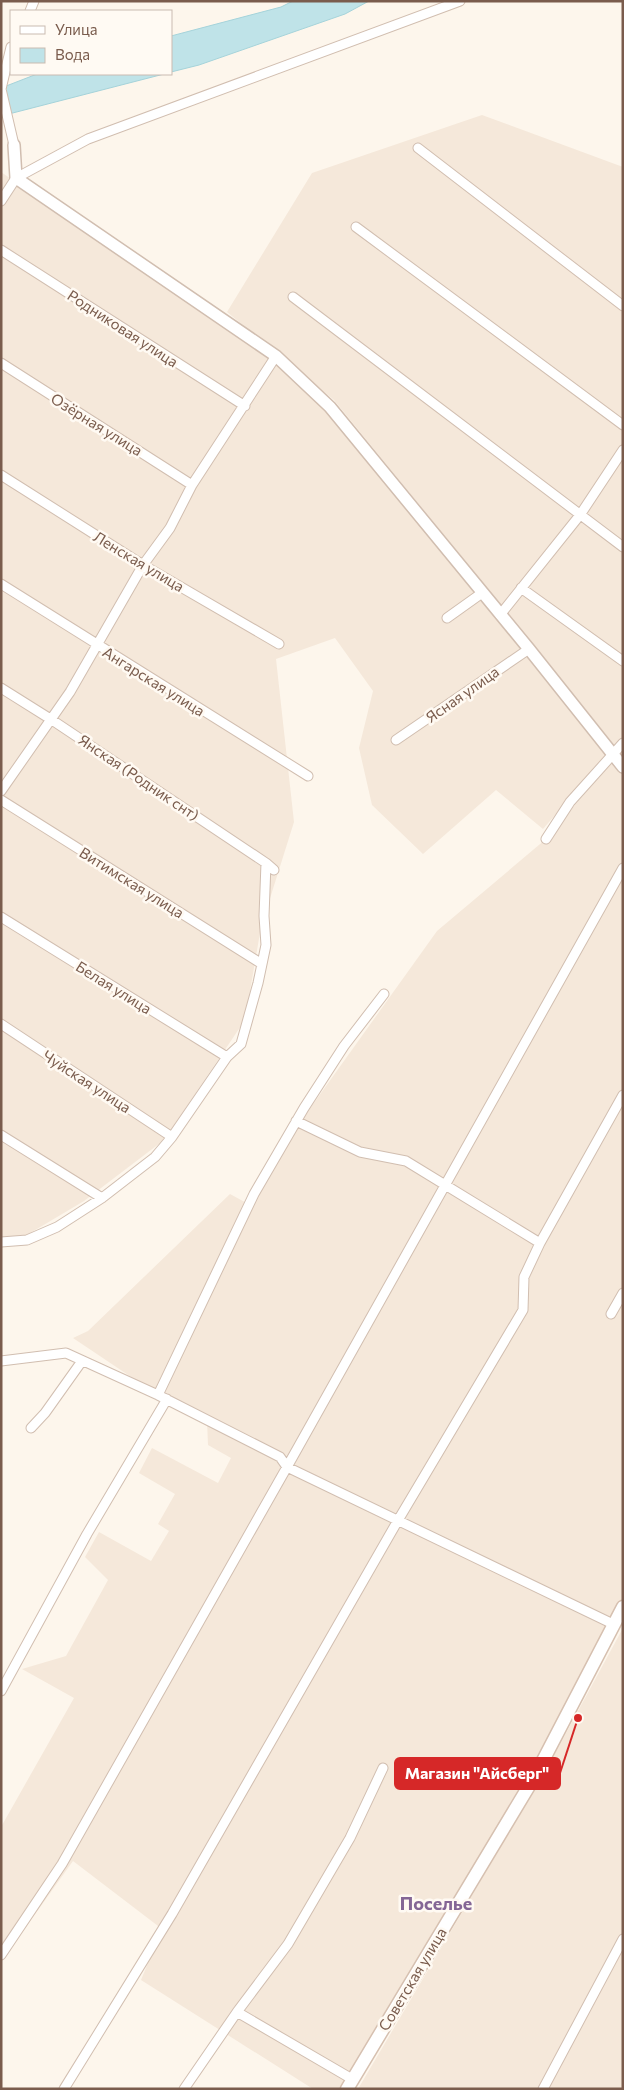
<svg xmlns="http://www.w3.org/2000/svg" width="624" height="2090" viewBox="0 0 624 2090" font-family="Commissioner,sans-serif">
<rect width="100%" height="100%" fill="#fdf6ec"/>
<path fill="#f5e8da" d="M 482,115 L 623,167 L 623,1601 L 531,1772 L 346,2089 L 313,2089 L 141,1980 L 162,1929 L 73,1861 L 1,1962 L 1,1827 L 74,1698 L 22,1669 L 66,1656 L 108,1580 L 85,1557 L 99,1532 L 151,1561 L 169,1531 L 158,1524 L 175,1494 L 139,1473 L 152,1448 L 218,1483 L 231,1458 L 208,1445 L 207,1420 L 158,1395 L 73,1338 L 88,1331 L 230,1194 L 252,1206 L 296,1128 L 437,931 L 546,839 L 620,752 L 334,400 L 227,312 L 312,173 Z
M 1,172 L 266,355 L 326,411 L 607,755 L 543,829 L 496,790 L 423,854 L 372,805 L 359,748 L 373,691 L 335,638 L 276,659 L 294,822 L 261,927 L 245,1020 L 164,1140 L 84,1201 L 15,1242 L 1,1244 Z
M 623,1628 L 623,2089 L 358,2089 L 546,1770 Z"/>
<path fill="#bfe3e8" stroke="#a5d3da" d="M 293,1 L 369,1 L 345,14 L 199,65 L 171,72 L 171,36 L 281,7 Z
M 37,74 L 164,74 L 1,116 L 1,88 Z"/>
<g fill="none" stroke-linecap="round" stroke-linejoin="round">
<g stroke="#d1beb0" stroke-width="11">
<path id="minor" d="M 30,11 L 34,1
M 11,47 L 1,89 L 14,145
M 418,148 L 623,306
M 1,201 L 16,178 L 88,139 L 460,1
M 356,227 L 623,425
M 1,250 L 245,406
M 293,297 L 623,547
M 1,363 L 192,485
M 1,475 L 143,565 L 279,644
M 1,584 L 308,776
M 521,588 L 623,661
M 500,615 L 580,515 L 623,450
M 447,618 L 482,593
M 1,688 L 52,720 L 266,863 L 274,870
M 396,740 L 529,649
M 1,791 L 70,692 L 143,565 L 170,528 L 192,485 L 276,356
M 1,800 L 262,964
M 546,839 L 570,802 L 623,743
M 1,917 L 227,1057
M 1,1024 L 172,1137
M 296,1121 L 360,1152 L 406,1161 L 540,1243
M 1,1135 L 102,1198
M 1,1242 L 27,1240 L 57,1227 L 102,1198 L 155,1157 L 172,1137 L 227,1057 L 241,1044 L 258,983 L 266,945 L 264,916 L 266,863
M 611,1314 L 623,1293
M 1,1361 L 66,1353 L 158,1395 L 280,1457 L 287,1467 L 613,1624
M 158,1395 L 254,1194 L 304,1108 L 344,1046 L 384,994
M 31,1428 L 45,1413 L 82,1361
M 1,1691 L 87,1534 L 167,1399
M 1,1955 L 62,1864 L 287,1467 L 623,868
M 237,2012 L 352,2079
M 64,2089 L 172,1914 L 397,1522 L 523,1310 L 524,1277 L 540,1243 L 623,1095
M 184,2089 L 237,2012 L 288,1944 L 350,1838 L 383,1768
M 543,2089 L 623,1939"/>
</g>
<g stroke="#d1beb0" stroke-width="14">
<path id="tertiary" d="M 14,145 L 16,178 L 276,356 L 330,407 L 529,649 L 623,767"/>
</g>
<g stroke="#d6c0b0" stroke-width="15">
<path id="secondary" d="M 347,2089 L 535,1776 L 623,1607"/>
</g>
<use href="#minor" stroke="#fff" stroke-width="9"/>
<use href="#tertiary" stroke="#fff" stroke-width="11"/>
<use href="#secondary" stroke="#fff" stroke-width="12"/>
</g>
<g text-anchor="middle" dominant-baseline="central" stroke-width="5" stroke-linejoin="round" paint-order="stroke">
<g font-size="15" fill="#7a5c4d" stroke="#fffaf3">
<text transform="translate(123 328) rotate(33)">Родниковая улица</text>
<text transform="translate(97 424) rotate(32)">Озёрная улица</text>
<text transform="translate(139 561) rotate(31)">Ленская улица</text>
<text transform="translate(154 681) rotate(32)">Ангарская улица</text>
<text transform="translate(462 694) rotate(-35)">Ясная улица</text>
<text transform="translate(139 777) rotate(34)">Янская (Родник снт)</text>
<text transform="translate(132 882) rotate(32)">Витимская улица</text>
<text transform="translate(114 987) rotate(32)">Белая улица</text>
<text transform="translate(87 1081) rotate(33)">Чуйская улица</text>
<text transform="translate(412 1979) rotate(-59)">Советская улица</text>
</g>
<g font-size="18" font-weight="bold" fill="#846695" stroke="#fffaf3">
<text x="436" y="1903">Поселье</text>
</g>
</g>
<path fill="none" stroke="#d62828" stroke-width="2" d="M578 1718L560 1773"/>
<circle fill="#d62828" stroke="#fffaf3" stroke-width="2" cx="578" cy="1718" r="5"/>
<rect fill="#d62828" stroke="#d62828" stroke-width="2" x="395" y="1758" width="165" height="31" rx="5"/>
<g font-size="16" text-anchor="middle" font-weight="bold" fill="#fff">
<text x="477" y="1779">Магазин "Айсберг"</text>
</g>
<rect width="624" height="2090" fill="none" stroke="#7a5c4d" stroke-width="5"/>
<rect x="10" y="10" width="162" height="65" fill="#fffaf3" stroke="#cabbb1"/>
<rect x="20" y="26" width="25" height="8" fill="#ffffff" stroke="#cabbb1"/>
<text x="55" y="35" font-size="15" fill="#7a5c4d">Улица</text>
<rect x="20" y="48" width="25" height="15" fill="#bfe3e8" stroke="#cabbb1"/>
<text x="55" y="60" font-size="15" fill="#7a5c4d">Вода</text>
</svg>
